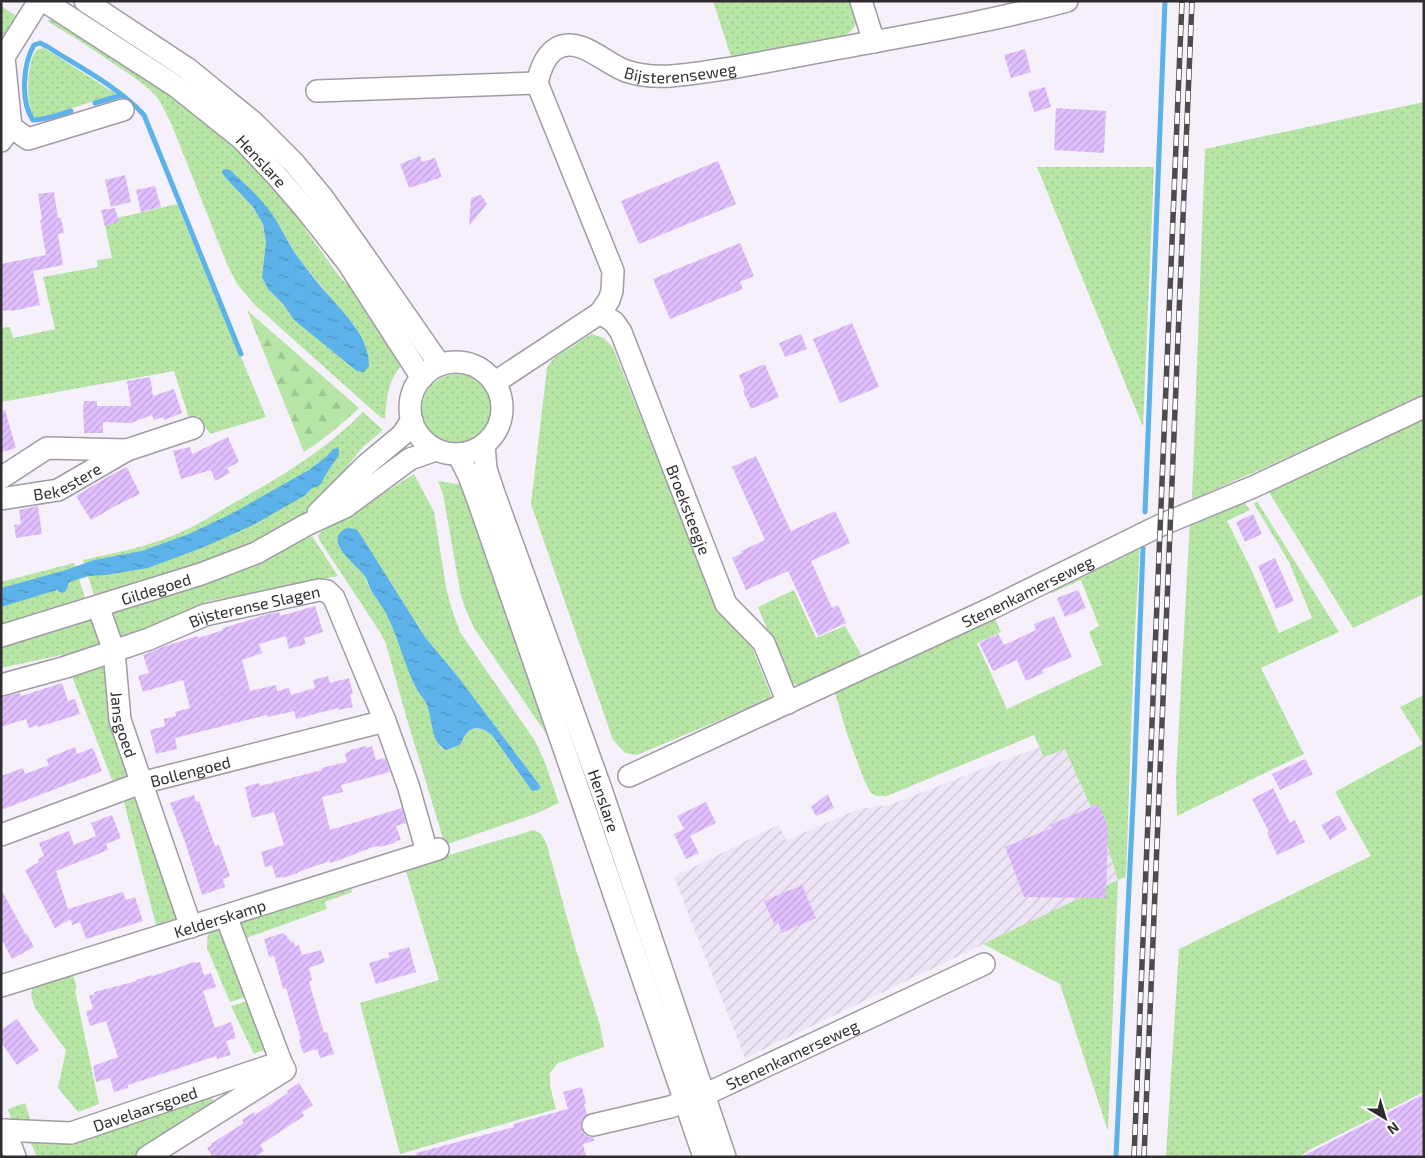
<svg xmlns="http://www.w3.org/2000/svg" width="1425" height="1158" viewBox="0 0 1425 1158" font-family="'Exo 2',sans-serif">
<defs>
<pattern id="industrial-furrows" width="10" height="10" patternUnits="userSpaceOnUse" patternTransform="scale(1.25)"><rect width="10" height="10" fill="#ede4f5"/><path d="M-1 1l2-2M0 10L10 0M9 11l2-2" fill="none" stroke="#ccc4d2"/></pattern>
<pattern id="green-dots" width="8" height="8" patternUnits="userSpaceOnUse" patternTransform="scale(1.25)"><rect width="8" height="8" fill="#b6e5a6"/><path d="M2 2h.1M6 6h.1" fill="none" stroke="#9dc58f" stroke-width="1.8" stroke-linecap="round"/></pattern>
<pattern id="forest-firs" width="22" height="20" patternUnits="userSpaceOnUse" patternTransform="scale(1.25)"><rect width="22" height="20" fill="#b6e5a6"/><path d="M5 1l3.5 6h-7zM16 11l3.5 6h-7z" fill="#9dc58f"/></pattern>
<pattern id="water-ripples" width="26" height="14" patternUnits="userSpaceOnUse" patternTransform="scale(1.25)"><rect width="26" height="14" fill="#5cb2e9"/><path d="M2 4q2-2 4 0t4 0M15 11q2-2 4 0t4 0" fill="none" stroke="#4c91bd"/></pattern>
<pattern id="building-hatch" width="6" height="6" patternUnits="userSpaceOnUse" patternTransform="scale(1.25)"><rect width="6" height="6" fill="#e1bffe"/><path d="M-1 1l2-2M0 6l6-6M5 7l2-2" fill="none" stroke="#c1a4da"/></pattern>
</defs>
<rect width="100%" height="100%" fill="#f5f0f9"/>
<path fill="url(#industrial-furrows)" d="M 1039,747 L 1044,757 L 1065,748 L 1107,844 L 1118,880 L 745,1058 L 674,877 L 778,825 L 787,840 L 859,809 L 889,805 Z"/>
<path fill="url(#green-dots)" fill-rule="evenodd" d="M 713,1 L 853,1 C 858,20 860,25 843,38 L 732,60 Z
M 1,6 L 19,18 L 1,42 Z
M 50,20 L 58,20 L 69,24 L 225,132 L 290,199 L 305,229 L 339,276 L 356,293 L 406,360 C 397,369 390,382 388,393 C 386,401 386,410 385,419 L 380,417 L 255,305 L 237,284 L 227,264 L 171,123 L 158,98 L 149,89 L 135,78 L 83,43 L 47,21 ZM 225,177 L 273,215 L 296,255 L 330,297 L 354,325 L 366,348 L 369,366 L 294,320 L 283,304 L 268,289 L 262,277 L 266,242 L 263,224 L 253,207 Z
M 43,48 L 49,51 L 116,94 L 41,118 C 38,118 36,119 34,116 C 25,107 27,60 36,51 C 39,48 39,49 43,48 Z
M 1424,102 L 1424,396 L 1192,500 L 1205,149 Z
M 1037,167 L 1154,167 L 1143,427 Z
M 177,204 L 266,417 L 210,434 L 198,416 L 189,418 L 174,371 L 1,402 L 1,328 L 10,327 L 13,338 L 55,329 L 43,277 L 98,267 L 97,260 L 112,258 L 104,221 Z
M 591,334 L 604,338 L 613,348 L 718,610 L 750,642 L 772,698 L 637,755 L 625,753 L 613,740 L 531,504 L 547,368 L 553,359 Z
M422 409a35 35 0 1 1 70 0a35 35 0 1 1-70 0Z
M 363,412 L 383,430 L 363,447 L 349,464 L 340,481 L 304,516 L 253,543 L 198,565 L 97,597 L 94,595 L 83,560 C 113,553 143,548 172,536 C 193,528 213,515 232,504 C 279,478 326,450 363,412 Z
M 1424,418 L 1424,594 L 1353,628 L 1270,494 L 1269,490 Z
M 414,474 L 434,512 L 446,587 L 452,610 L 460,632 L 535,741 L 544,760 L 559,803 L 535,814 L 445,845 L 406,716 L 386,644 L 380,632 L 320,541 L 318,536 L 320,533 ZM 364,574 L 389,580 L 425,637 L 459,678 L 541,787 L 532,791 L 492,735 C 484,729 475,725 467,733 C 464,736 463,741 461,744 C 457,747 450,748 446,750 L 441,748 L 427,704 L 415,687 L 387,613 L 371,591 Z
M 438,481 L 463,485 L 565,776 L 562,776 L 549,738 L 474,628 L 466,610 L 461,596 L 443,494 Z
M 1240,498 L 1250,510 L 1227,521 L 1251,569 L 1279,633 L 1312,618 L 1289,562 L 1254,504 L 1257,501 L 1339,632 L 1261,668 L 1304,754 L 1177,816 L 1176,779 L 1190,520 Z
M 312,536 L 338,576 L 205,602 L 133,635 L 118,640 L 111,613 L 115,610 L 289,546 Z
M 1140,543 L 1134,648 L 1126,877 L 1118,880 L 1108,1131 L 1060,984 L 983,944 L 1118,880 L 1106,841 L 1065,749 L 1044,757 L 1034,735 L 887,796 L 877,796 L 871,793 L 864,780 L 846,731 L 834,689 L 993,614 L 1001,632 L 977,643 L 1007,709 L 1102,665 L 1089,632 L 1099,626 L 1081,580 L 1052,593 L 1049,586 Z
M 74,563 L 85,598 L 84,601 L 1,626 L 1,582 Z
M 794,590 L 816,638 L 845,626 L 861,654 L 858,658 L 801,686 L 792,683 L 788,678 L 758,607 Z
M 88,618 L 94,620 L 101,645 L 63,661 L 61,655 L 1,668 L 1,644 Z
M 107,664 L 129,776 L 126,780 L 114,785 L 70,671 Z
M 1424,695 L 1424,1092 L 1309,1150 L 1300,1157 L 1166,1157 L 1179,949 L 1371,856 L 1335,792 L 1423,744 L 1400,707 Z
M 134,793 L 180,918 L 158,932 L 122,795 Z
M 534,830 L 540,833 L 546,842 L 576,950 L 600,1025 L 604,1047 L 558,1063 L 550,1073 L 550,1086 L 556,1109 L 400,1154 L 360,1003 L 439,980 L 405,868 Z
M 348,884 L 353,889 L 351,889 L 352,892 L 325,902 L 327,909 L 238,941 L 239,920 Z
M 219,928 L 246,997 L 230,1002 L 207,948 L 208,929 Z
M 72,972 L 77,988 L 75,990 L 99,1104 L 78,1112 L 58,1088 L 66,1050 L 35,1008 L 31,995 L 33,983 Z
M 248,1001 L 267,1049 L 254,1054 L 231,1006 Z
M 211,1095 L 214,1102 L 208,1109 L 135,1157 L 37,1157 L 28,1137 Z
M 25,1103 L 31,1121 L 13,1125 L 8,1109 Z"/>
<path fill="url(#forest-firs)" d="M 247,310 L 359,408 C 342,424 324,439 304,452 Z"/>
<path fill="url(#water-ripples)" d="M 226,169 L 230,170 C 245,184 260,197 272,214 C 281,227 288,243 297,256 C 308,271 319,285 331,298 C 348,318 369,338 369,366 L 364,372 L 357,371 L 294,320 L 283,304 L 268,289 L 262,277 L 266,242 L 263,224 L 253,207 L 225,177 L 222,173 L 223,170 Z
M 338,448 L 339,451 L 339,455 L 328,471 L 320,485 L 311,489 L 304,496 L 253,525 L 204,547 L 148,568 L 106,575 L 89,576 L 69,582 L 66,591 L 62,593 L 57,590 L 1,607 L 1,588 L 63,571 L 94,560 L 142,551 L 189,534 L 233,513 L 309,470 L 327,456 L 333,449 Z
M 347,528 L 356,529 L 360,534 L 425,637 L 459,678 L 541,787 L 538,790 L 532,791 L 492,735 C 484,729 474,724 466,734 C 463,737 463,741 460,745 L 446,750 C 430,742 433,719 427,705 C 424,698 418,693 415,686 C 404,663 398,638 387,615 C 383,607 377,600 372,592 C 369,587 368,580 364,575 C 356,564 321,540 347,528 Z"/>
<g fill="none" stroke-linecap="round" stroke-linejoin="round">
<path stroke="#5cb2e9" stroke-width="5" d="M 95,103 L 122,95
M 71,111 C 58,115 46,120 33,120 C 20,102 23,64 34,45 L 40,43 L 48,47 C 79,67 120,88 144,115 L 241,354
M 1145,512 L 1165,1
M 1116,1157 L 1134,783 L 1143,548"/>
</g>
<path fill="url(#building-hatch)" d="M 1025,49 L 1031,72 L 1011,78 L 1004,55 Z
M 1045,87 L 1051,107 L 1034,112 L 1028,92 Z
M 1056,108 L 1106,111 L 1104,153 L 1054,150 Z
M 420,156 L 422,162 L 435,158 L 442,177 L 409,188 L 400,164 Z
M 718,161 L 736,204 L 639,244 L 621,201 Z
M 125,175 L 131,202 L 111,207 L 105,180 Z
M 155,186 L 161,207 L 141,212 L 136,190 Z
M 54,192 L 58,218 L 61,218 L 64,233 L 58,234 L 63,265 L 33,271 L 40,305 L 12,311 L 11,310 L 1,311 L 1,264 L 46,255 L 40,220 L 42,220 L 38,194 Z
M 481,195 L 487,204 L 469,226 L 471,198 Z
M 115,208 L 119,222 L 105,226 L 101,210 Z
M 740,243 L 754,276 L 740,282 L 743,289 L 670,319 L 653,279 Z
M 852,323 L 879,387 L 840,403 L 813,339 Z
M 801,334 L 807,349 L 785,357 L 779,343 Z
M 762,365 L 765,365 L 779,397 L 751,409 L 743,391 L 745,390 L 739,375 Z
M 150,377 L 153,396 L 174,389 L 182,413 L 164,420 L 163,417 L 154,420 L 152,415 L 131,423 L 103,422 L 103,433 L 84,433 L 83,405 L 84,405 L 84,401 L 97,401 L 97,406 L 131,406 L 127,381 Z
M 5,410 L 16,448 L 1,452 L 1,411 Z
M 228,437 L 239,462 L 227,468 L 230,473 L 215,481 L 211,470 L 181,479 L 173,451 L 190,447 L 192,454 Z
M 756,456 L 791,531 L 835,511 L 850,543 L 811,561 L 832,608 L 838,605 L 846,623 L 818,636 L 788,571 L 746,590 L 732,558 L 742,553 L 741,551 L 765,540 L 732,467 Z
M 127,467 L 140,494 L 117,505 L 91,520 L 76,496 L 111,475 Z
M 38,506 L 42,534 L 16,538 L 14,525 L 21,524 L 19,510 Z
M 1253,514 L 1262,534 L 1245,542 L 1236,522 Z
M 1275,558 L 1294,601 L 1276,609 L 1258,566 Z
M 1078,590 L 1086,608 L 1065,617 L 1057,598 Z
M 315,606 L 323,632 L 304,638 L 306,644 L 289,649 L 286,636 L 259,644 L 262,653 L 242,660 L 250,691 L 276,685 L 277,691 L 289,688 L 291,695 L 315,688 L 313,680 L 328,676 L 330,683 L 349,678 L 353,694 L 350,695 L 353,707 L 339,710 L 338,708 L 296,719 L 294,711 L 268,717 L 267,715 L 175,738 L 177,749 L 156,754 L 150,730 L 165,726 L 164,719 L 176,716 L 175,712 L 190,708 L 183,680 L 143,692 L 138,676 L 149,673 L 143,655 L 165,646 L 198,636 L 199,638 L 223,630 L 223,628 L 269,614 L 279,612 L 280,616 Z
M 1054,616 L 1072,657 L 1042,670 L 1044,673 L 1026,681 L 1017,660 L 993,671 L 979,643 L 998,634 L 1004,645 L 1036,630 L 1034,624 Z
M 62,683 L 68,701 L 75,699 L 80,714 L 38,727 L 37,725 L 29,728 L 26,719 L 1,727 L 1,697 L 20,693 L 21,696 Z
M 366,746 L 367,748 L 372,746 L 376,760 L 385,758 L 390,772 L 341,785 L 343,792 L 322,797 L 330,830 L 402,808 L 406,823 L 396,826 L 401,840 L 395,841 L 395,843 L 379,847 L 379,846 L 373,847 L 339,860 L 331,863 L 330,861 L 298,872 L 298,873 L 282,878 L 282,877 L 276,878 L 272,865 L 265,867 L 261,852 L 284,845 L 274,812 L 252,818 L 245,787 L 259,783 L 260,786 L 322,770 L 321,768 L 347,762 L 345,753 L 350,752 L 350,750 Z
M 75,747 L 77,754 L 93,748 L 102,771 L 1,810 L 1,776 L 23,768 L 25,774 L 49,765 L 46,759 Z
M 1305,759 L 1313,774 L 1280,790 L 1272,774 Z
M 1273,788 L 1290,823 L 1295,820 L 1305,842 L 1277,855 L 1267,833 L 1269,832 L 1252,799 Z
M 828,794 L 834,808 L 816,816 L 811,807 Z
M 194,795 L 196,802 L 199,801 L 215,846 L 219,845 L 230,876 L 223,879 L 225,887 L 202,895 L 185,842 L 170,803 Z
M 706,802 L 716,823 L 690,836 L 699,853 L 686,859 L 674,834 L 684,829 L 677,816 Z
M 1098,804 L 1108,826 L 1106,898 L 1024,897 L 1005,847 L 1052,828 L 1050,825 Z
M 112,815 L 121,838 L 106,844 L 108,850 L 56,871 L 68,909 L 123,892 L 126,900 L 135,897 L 143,921 L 86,939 L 80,922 L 72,925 L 71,919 L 55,928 L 25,870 L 39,862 L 38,859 L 44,856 L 39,843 L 69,831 L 74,845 L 96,836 L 91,823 Z
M 1339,815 L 1347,829 L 1330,840 L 1321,825 Z
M 802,885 L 816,918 L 782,933 L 778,922 L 774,924 L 764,901 Z
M 1,889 L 26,935 L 27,934 L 34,947 L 12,959 L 1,938 Z
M 284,933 L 291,942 L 293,941 L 295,946 L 299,945 L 302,955 L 321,950 L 325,962 L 309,968 L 312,980 L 309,982 L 324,1033 L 327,1032 L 334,1054 L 320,1058 L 317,1049 L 303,1053 L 299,1040 L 301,1039 L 286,988 L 283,989 L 274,956 L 269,957 L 264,939 Z
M 409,947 L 416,972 L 376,984 L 369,963 L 390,957 L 388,953 Z
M 194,962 L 194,963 L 200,962 L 204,975 L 211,973 L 216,987 L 203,991 L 215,1028 L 231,1022 L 236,1038 L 226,1041 L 231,1055 L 217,1059 L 216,1056 L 204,1060 L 128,1085 L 128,1088 L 114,1092 L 110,1078 L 96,1082 L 93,1066 L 118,1057 L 106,1021 L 90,1026 L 86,1011 L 93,1009 L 89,996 L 95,994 L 94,992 L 137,981 L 136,980 L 152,975 L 153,976 Z
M 17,1019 L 39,1050 L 17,1065 L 1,1042 L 1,1030 Z
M 299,1083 L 313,1105 L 302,1112 L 304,1116 L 260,1145 L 264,1151 L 255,1157 L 213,1157 L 207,1148 L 212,1145 L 211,1144 L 244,1123 L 242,1120 L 254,1112 L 255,1115 L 288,1093 L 287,1091 Z
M 582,1087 L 586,1103 L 584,1104 L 587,1114 L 581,1121 L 581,1127 L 584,1134 L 589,1137 L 593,1137 L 594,1141 L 583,1144 L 586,1157 L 417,1157 L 416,1153 L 514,1127 L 513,1124 L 568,1109 L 563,1092 Z
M 1424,1094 L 1424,1157 L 1301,1157 Z"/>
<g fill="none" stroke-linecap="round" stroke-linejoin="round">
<g stroke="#a09ba4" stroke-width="24">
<g id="minor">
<path id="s1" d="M 44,1 L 177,87 L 242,139 L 276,175 L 307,211 L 348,263 L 422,378"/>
<path d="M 85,1 L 188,69 L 253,122 L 294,163 L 323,198 L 358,247 L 440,365"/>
<path d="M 861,1 L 874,42"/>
<path id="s2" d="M 537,83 C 540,70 545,55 557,48 C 581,36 605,64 626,71 C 641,76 656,77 671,76 C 695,74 719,70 743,66 C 775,60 807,54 840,48 C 916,34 992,21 1067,1"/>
<path d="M 537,83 L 613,271 L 612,291 L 609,300 L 600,313"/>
<path d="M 317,91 L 537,83"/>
<path d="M 11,127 L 28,139 L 123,110"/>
<path d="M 1,141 L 11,127 L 4,57 L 39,1"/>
<circle cx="456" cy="408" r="46"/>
<path id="s3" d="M 494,383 L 600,313 L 614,322 L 621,332 L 726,604 L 764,643 L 788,703"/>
<path id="s4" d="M 484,445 L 486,469 L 494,493 L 601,789 L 725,1157"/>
<path d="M 458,454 L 469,476 L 479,503 L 578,789 L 704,1157"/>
<path d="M 1,478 L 47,448 L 127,450"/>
<path id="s5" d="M 1,499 L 58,490 L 127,450 L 193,428"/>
<path d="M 318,513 L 366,465 L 402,435 L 412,420"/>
<path id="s6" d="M 98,606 L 114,651 L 120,720 L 191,927"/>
<path id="s7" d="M 1,636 L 201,574 L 256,553 L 306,525 L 345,507 L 410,459 L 436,450"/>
<path id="s8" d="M 1,685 L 66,667 L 114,651 L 149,639 L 205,615 L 319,590 L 327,591 L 334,598 L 385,721 L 408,785 L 427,852"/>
<path id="s9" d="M 629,776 L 992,608 L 1161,525 L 1253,487 L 1424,407"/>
<path id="s10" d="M 1,835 L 141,783 L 385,721"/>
<path d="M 226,916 L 281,1062"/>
<path id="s11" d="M 1,986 L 438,849"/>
<path id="s12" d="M 593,1125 L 670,1107 L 704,1095 L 984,964"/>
<path id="s13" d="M 1,1130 L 71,1133 L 281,1062 L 285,1070 L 147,1157"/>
<path d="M 5,1130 L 15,1157"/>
</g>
</g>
<use href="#minor" stroke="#fff" stroke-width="21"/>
<g stroke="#4e4b4f" stroke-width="5.5">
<path id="rail" d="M 1134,1157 L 1182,1
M 1144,1157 L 1192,1"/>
</g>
<use href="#rail" stroke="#fff" stroke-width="4" stroke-dasharray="11" stroke-linecap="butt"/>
</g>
<g text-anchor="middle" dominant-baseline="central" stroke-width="5" stroke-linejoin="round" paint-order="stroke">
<g font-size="16" fill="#2f2d30" stroke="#fff">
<text stroke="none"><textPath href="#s2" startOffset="172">Bijsterenseweg</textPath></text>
<text stroke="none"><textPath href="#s1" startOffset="271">Henslare</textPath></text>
<text stroke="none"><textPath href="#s5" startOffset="69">Bekestere</textPath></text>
<text stroke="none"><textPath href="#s3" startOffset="346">Broeksteegje</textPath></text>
<text stroke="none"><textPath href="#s7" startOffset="162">Gildegoed</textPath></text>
<text stroke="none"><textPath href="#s9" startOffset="439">Stenenkamerseweg</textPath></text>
<text stroke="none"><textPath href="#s8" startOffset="266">Bijsterense Slagen</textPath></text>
<text stroke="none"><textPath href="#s6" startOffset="122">Jansgoed</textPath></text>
<text stroke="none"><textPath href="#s10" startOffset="200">Bollengoed</textPath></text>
<text stroke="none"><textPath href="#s4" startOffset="376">Henslare</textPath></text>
<text stroke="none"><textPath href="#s11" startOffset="229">Kelderskamp</textPath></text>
<text stroke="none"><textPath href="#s12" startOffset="212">Stenenkamerseweg</textPath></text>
<text stroke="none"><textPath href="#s13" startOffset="148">Davelaarsgoed</textPath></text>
</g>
</g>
<rect width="1425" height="1158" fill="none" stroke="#2f2d30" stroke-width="5"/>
<g transform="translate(1385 1118) rotate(142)" stroke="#ffffff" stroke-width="4" paint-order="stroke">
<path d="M0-4L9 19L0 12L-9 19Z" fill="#2f2d30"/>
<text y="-8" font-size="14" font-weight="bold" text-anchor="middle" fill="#2f2d30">N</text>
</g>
</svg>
